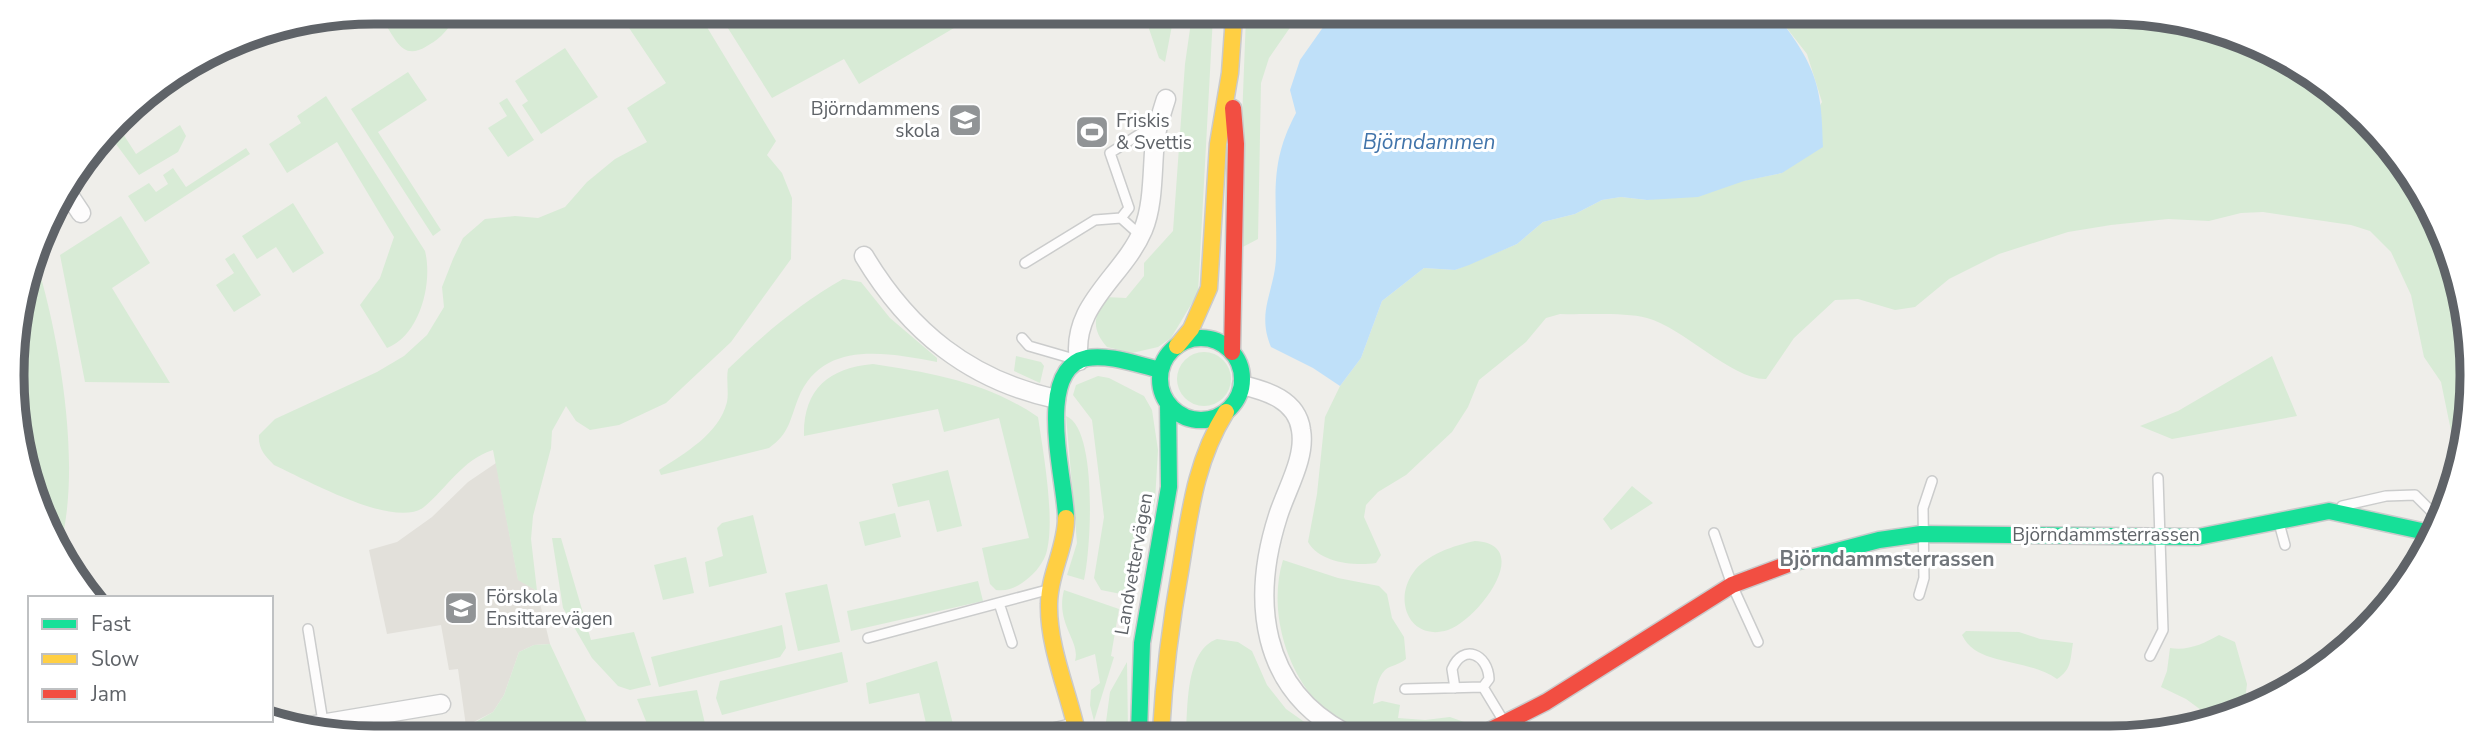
<svg xmlns="http://www.w3.org/2000/svg" width="2484" height="750" viewBox="0 0 2484 750" font-family="'Nunito Sans',sans-serif">
<rect width="100%" height="100%" fill="#efeeea"/>
<path fill="#e2e0da" d="M 496,463 L 518,579 L 537,591 L 550,644 L 534,645 L 519,652 L 504,695 L 493,712 L 466,726 L 458,669 L 449,670 L 441,625 L 387,634 L 369,550 L 397,542 L 432,517 L 468,482 Z"/>
<path fill="#d8ebd6" d="M 402,12 L 447,13 L 449,27 C 442,36 436,41 427,46 C 403,61 397,41 385,24 Z
M 619,13 L 699,14 L 776,141 L 767,155 L 782,173 L 792,198 L 791,259 L 731,342 L 666,403 L 619,425 L 590,430 L 576,421 L 566,406 L 552,431 L 551,448 L 533,516 L 531,539 L 537,591 L 518,580 L 493,450 C 462,460 448,487 424,507 C 395,530 305,479 274,465 C 265,456 258,449 259,435 L 275,419 L 377,372 L 404,356 L 427,335 L 444,307 L 442,287 L 453,259 L 463,238 L 485,219 L 515,216 L 538,218 L 565,207 L 587,182 L 615,159 L 647,142 L 627,108 L 666,83 Z
M 719,14 L 976,15 L 859,84 L 844,59 L 772,98 Z
M 1155,15 L 1174,15 L 1165,62 L 1159,58 L 1147,23 Z
M 1192,15 L 1213,16 L 1198,293 L 1171,338 L 1158,347 L 1132,353 L 1107,347 C 1091,328 1094,318 1105,297 L 1126,298 L 1144,276 L 1144,263 L 1173,231 L 1185,64 Z
M 1246,16 L 1298,16 L 1269,58 L 1261,83 L 1258,239 L 1237,250 Z
M 1779,18 L 2180,19 L 2311,74 L 2411,174 L 2465,305 L 2465,446 L 2458,465 L 2441,382 L 2424,357 L 2411,295 L 2391,252 L 2370,231 L 2351,225 L 2263,212 L 2241,213 L 2209,221 L 2168,219 L 2111,225 L 2068,232 L 1999,254 L 1949,279 L 1915,307 L 1895,310 L 1858,299 L 1835,300 L 1794,338 L 1766,379 C 1732,380 1684,328 1647,318 C 1623,312 1585,315 1560,314 L 1546,318 L 1526,342 L 1479,380 L 1468,407 L 1452,432 L 1406,475 L 1378,492 L 1366,505 L 1364,517 L 1381,555 L 1376,563 C 1354,566 1320,563 1308,542 L 1317,494 L 1325,417 L 1340,386 L 1361,358 L 1382,301 L 1424,268 L 1455,270 L 1517,244 L 1543,222 L 1575,214 L 1602,200 L 1621,197 L 1647,200 L 1782,173 L 1822,102 L 1807,54 Z
M 565,48 L 598,97 L 541,134 L 522,105 L 528,101 L 515,81 Z
M 408,72 L 427,100 L 378,132 L 441,230 L 433,236 L 351,109 Z
M 326,96 L 425,251 C 433,283 420,335 387,348 L 360,305 L 380,278 L 394,237 L 337,142 L 287,173 L 269,144 L 301,123 L 297,116 Z
M 507,98 L 534,140 L 508,157 L 488,128 L 507,116 L 499,103 Z
M 180,125 L 186,136 L 178,152 L 139,175 L 110,136 L 118,126 L 136,154 Z
M 246,148 L 250,154 L 145,222 L 128,196 L 149,183 L 156,192 L 168,184 L 163,175 L 173,168 L 186,187 Z
M 293,203 L 324,253 L 293,273 L 276,247 L 257,259 L 242,236 Z
M 121,216 L 150,263 L 112,288 L 170,383 L 85,382 L 60,255 Z
M 234,253 L 261,295 L 234,312 L 216,285 L 234,273 L 225,259 Z
M 36,260 C 60,339 82,468 60,547 L 25,468 L 15,328 Z
M 843,279 L 861,282 L 890,318 L 937,358 L 937,362 C 887,353 822,339 798,399 C 790,420 789,434 769,448 L 661,475 L 659,470 C 685,453 719,434 727,402 C 729,392 726,379 728,369 C 764,334 799,304 843,279 Z
M1177 379a27 27 0 1 1 54 0a27 27 0 1 1-54 0Z
M 1016,356 L 1041,362 L 1044,366 L 1040,383 L 1014,371 Z
M 2272,356 L 2297,416 L 2172,439 L 2140,426 L 2178,411 Z
M 873,364 C 932,373 987,382 1038,417 C 1043,451 1056,521 1046,554 C 1042,566 1032,576 1022,583 C 1013,589 1007,591 996,590 L 990,584 L 982,548 L 1029,538 L 999,418 L 944,432 L 938,409 L 804,436 C 803,390 828,368 873,364 Z
M 1098,376 L 1109,378 L 1144,396 L 1152,410 L 1158,450 L 1155,501 L 1138,554 L 1131,596 L 1101,590 L 1094,578 L 1104,517 L 1092,420 L 1073,395 L 1076,385 Z
M 1066,416 C 1098,428 1091,550 1084,580 L 1067,575 L 1077,543 Z
M 948,470 L 962,526 L 937,532 L 929,500 L 898,507 L 892,484 Z
M 1632,486 L 1653,503 L 1611,530 L 1603,519 Z
M 895,513 L 901,537 L 865,546 L 859,522 Z
M 753,515 L 767,573 L 709,587 L 705,562 L 723,556 L 717,528 L 722,523 Z
M 552,538 L 561,538 L 591,640 L 634,632 L 651,685 L 630,690 L 618,686 L 592,658 L 563,608 Z
M 1475,541 C 1535,544 1479,619 1448,630 C 1410,642 1393,601 1413,573 C 1425,555 1455,545 1475,541 Z
M 686,557 L 694,593 L 663,600 L 654,565 Z
M 1283,560 L 1338,578 L 1379,586 L 1387,594 L 1392,618 L 1404,637 L 1406,659 C 1399,665 1391,665 1385,670 C 1377,678 1375,694 1373,704 L 1382,701 L 1400,705 L 1398,718 L 1425,720 L 1450,717 L 1481,728 L 1472,733 C 1450,733 1375,738 1359,732 C 1296,707 1264,621 1283,560 Z
M 978,581 L 983,601 L 851,631 L 847,611 Z
M 827,584 L 840,642 L 798,651 L 785,593 Z
M 1064,590 L 1119,609 L 1111,656 L 1114,657 L 1094,721 L 1090,705 L 1091,690 L 1100,683 L 1095,654 L 1075,661 C 1081,641 1055,624 1064,590 Z
M 782,625 L 786,648 L 780,657 L 659,687 L 651,657 Z
M 1966,631 L 2019,632 L 2040,639 L 2073,643 C 2070,660 2072,669 2057,679 C 2026,657 1977,667 1962,635 Z
M 2219,635 L 2235,642 L 2247,684 L 2244,708 L 2212,718 L 2186,699 L 2161,687 L 2167,671 L 2170,648 C 2188,651 2203,644 2219,635 Z
M 1217,639 L 1238,642 L 1252,651 L 1267,685 L 1286,709 L 1320,733 L 1186,733 C 1188,704 1186,650 1217,639 Z
M 550,644 L 591,731 L 460,731 L 493,712 L 504,695 L 519,652 L 534,645 Z
M 842,652 L 848,682 L 722,715 L 716,698 L 720,681 Z
M 937,661 L 955,732 L 928,732 L 919,693 L 869,704 L 866,683 Z
M 1127,662 L 1128,732 L 1101,732 L 1106,722 L 1110,692 Z
M 697,690 L 707,732 L 650,731 L 637,699 Z"/>
<path fill="#bfe0f9" d="M 1331,16 L 1779,18 C 1816,67 1822,86 1823,147 L 1782,173 L 1744,181 L 1698,197 L 1647,200 L 1621,197 L 1602,200 L 1575,214 L 1543,222 L 1517,244 L 1469,265 L 1455,270 L 1424,268 L 1382,301 L 1361,358 L 1340,386 L 1313,368 L 1271,347 C 1256,311 1275,291 1276,257 C 1278,199 1267,167 1296,113 L 1290,90 L 1300,60 Z"/>
<g fill="none" stroke-linecap="round" stroke-linejoin="round">
<g stroke="#cbcccc" stroke-width="12">
<path id="lane" d="M 1140,235 L 1121,218 L 1129,208 L 1110,153 L 1143,132 L 1156,136
M 1025,263 L 1095,220 L 1121,218
M 1022,338 L 1029,346 L 1074,359
M 2342,506 L 2386,496 L 2415,495 L 2432,512 L 2432,526 L 2427,530
M 2279,523 L 2285,545
M 1714,533 L 1732,585 L 1758,642
M 1919,595 L 1924,578 L 1923,508 L 1932,481
M 999,603 L 1012,643
M 308,629 L 323,722
M 868,638 L 1047,590
M 2150,656 L 2163,630 L 2158,478
M 1455,688 L 1452,669 C 1463,643 1488,654 1489,679 L 1483,687
M 1405,689 L 1483,687 L 1503,720
M 1036,732 L 1074,723"/>
</g>
<g stroke="#cbcccc" stroke-width="21">
<path id="street" d="M 67,192 L 81,213
M 864,256 C 909,331 969,380 1056,399
M 1079,361 C 1070,305 1123,277 1143,230 C 1154,204 1152,168 1155,140 C 1157,126 1162,112 1166,99
M 1242,385 C 1267,391 1297,400 1301,430 C 1306,458 1286,490 1278,516 C 1251,600 1260,688 1345,733
M 297,728 L 441,704"/>
</g>
<g stroke="#cacacb" stroke-width="19">
<path id="fast" d="M1160 379a41 41 0 1 1 82 0a41 41 0 1 1-82 0Z
M 1066,518 C 1066,483 1033,369 1087,358 C 1110,354 1138,365 1161,370
M 1791,563 L 1879,540 L 1921,534 L 2198,537 L 2329,511 L 2426,532 L 2430,538
M 1139,732 L 1142,643 L 1169,487 L 1168,403"/>
</g>
<g stroke="#cacacb" stroke-width="19">
<path id="slow" d="M 1177,346 L 1191,329 L 1209,288 L 1218,144 L 1230,73 L 1234,16
M 1066,518 C 1066,548 1049,574 1049,604 C 1048,646 1068,691 1077,732
M 1161,732 C 1164,676 1171,621 1181,566 C 1190,511 1196,460 1226,412"/>
</g>
<g stroke="#cacacb" stroke-width="19">
<path id="jam" d="M 1232,352 L 1236,144 L 1233,108
M 1485,733 L 1546,702 L 1732,585 L 1791,563"/>
</g>
<use href="#lane" stroke="#fdfcfc" stroke-width="9"/>
<use href="#street" stroke="#fdfcfc" stroke-width="18"/>
<use href="#fast" stroke="#16e098" stroke-width="16"/>
<use href="#slow" stroke="#ffcf43" stroke-width="16"/>
<use href="#jam" stroke="#f24e42" stroke-width="16"/>
</g>
<defs>
<g id="school-square" transform="scale(1.75)"><rect x="-9" y="-9" width="18" height="18" rx="4" fill="#919496" stroke="#fff"/><path d="M0-5L7-2L0 1L-7-2ZM-4 1L0 2.5L4 1V4Q0 6-4 4Z" fill="#fff"/></g>
<g id="stadium-square" transform="scale(1.75)"><rect x="-9" y="-9" width="18" height="18" rx="4" fill="#919496" stroke="#fff"/><path d="M0-5a6.5 5 0 1 0 0 10a6.5 5 0 1 0 0-10ZM-3.5-1.8h7v3.6h-7Z" fill="#fff"/></g>
</defs>
<g fill-rule="evenodd">
<use href="#school-square" x="965" y="120"/>
<use href="#stadium-square" x="1092" y="132"/>
<use href="#school-square" x="461" y="608"/>
</g>
<g text-anchor="middle" dominant-baseline="central" stroke-width="6" stroke-linejoin="round" paint-order="stroke">
<g font-size="19" fill="#5f6368" stroke="#fff" text-anchor="start">
<text x="940" y="109" text-anchor="end">Björndammens<tspan x="940" dy="22">skola</tspan></text>
<text x="1116" y="121">Friskis<tspan x="1116" dy="22">&amp; Svettis</tspan></text>
<text x="486" y="597">Förskola<tspan x="486" dy="22">Ensittarevägen</tspan></text>
</g>
<g font-size="19" fill="#5f6368" stroke="#fff">
<text x="2106" y="535">Björndammsterrassen</text>
<text transform="translate(1134 564) rotate(-80)">Landvettervägen</text>
</g>
<g font-size="21" font-style="italic" fill="#4174aa" stroke="#fff">
<text x="1429" y="142">Björndammen</text>
</g>
<g font-size="21" font-weight="bold" fill="#70757a" stroke="#fff">
<text x="1887" y="559">Björndammsterrassen</text>
</g>
</g>
<path d="M0 0H2484V750H0ZM374 24H2110A350 350 0 0 1 2460 374V376A350 350 0 0 1 2110 726H374A350 350 0 0 1 24 376V374A350 350 0 0 1 374 24Z" fill="#fff" fill-rule="evenodd"/>
<path fill="none" stroke="#5f6368" stroke-width="9" d="M374 24H2110A350 350 0 0 1 2460 374V376A350 350 0 0 1 2110 726H374A350 350 0 0 1 24 376V374A350 350 0 0 1 374 24Z"/>
<rect x="28" y="596" width="245" height="126" fill="#ffffff" stroke="#bfc1c3" stroke-width="2"/>
<rect x="42" y="619" width="35" height="10" fill="#16e098" stroke="#bfc1c3" stroke-width="2"/>
<text x="91" y="631" font-size="21" fill="#5f6368">Fast</text>
<rect x="42" y="654" width="35" height="10" fill="#ffcf43" stroke="#bfc1c3" stroke-width="2"/>
<text x="91" y="666" font-size="21" fill="#5f6368">Slow</text>
<rect x="42" y="689" width="35" height="10" fill="#f24e42" stroke="#bfc1c3" stroke-width="2"/>
<text x="91" y="701" font-size="21" fill="#5f6368">Jam</text>
</svg>
